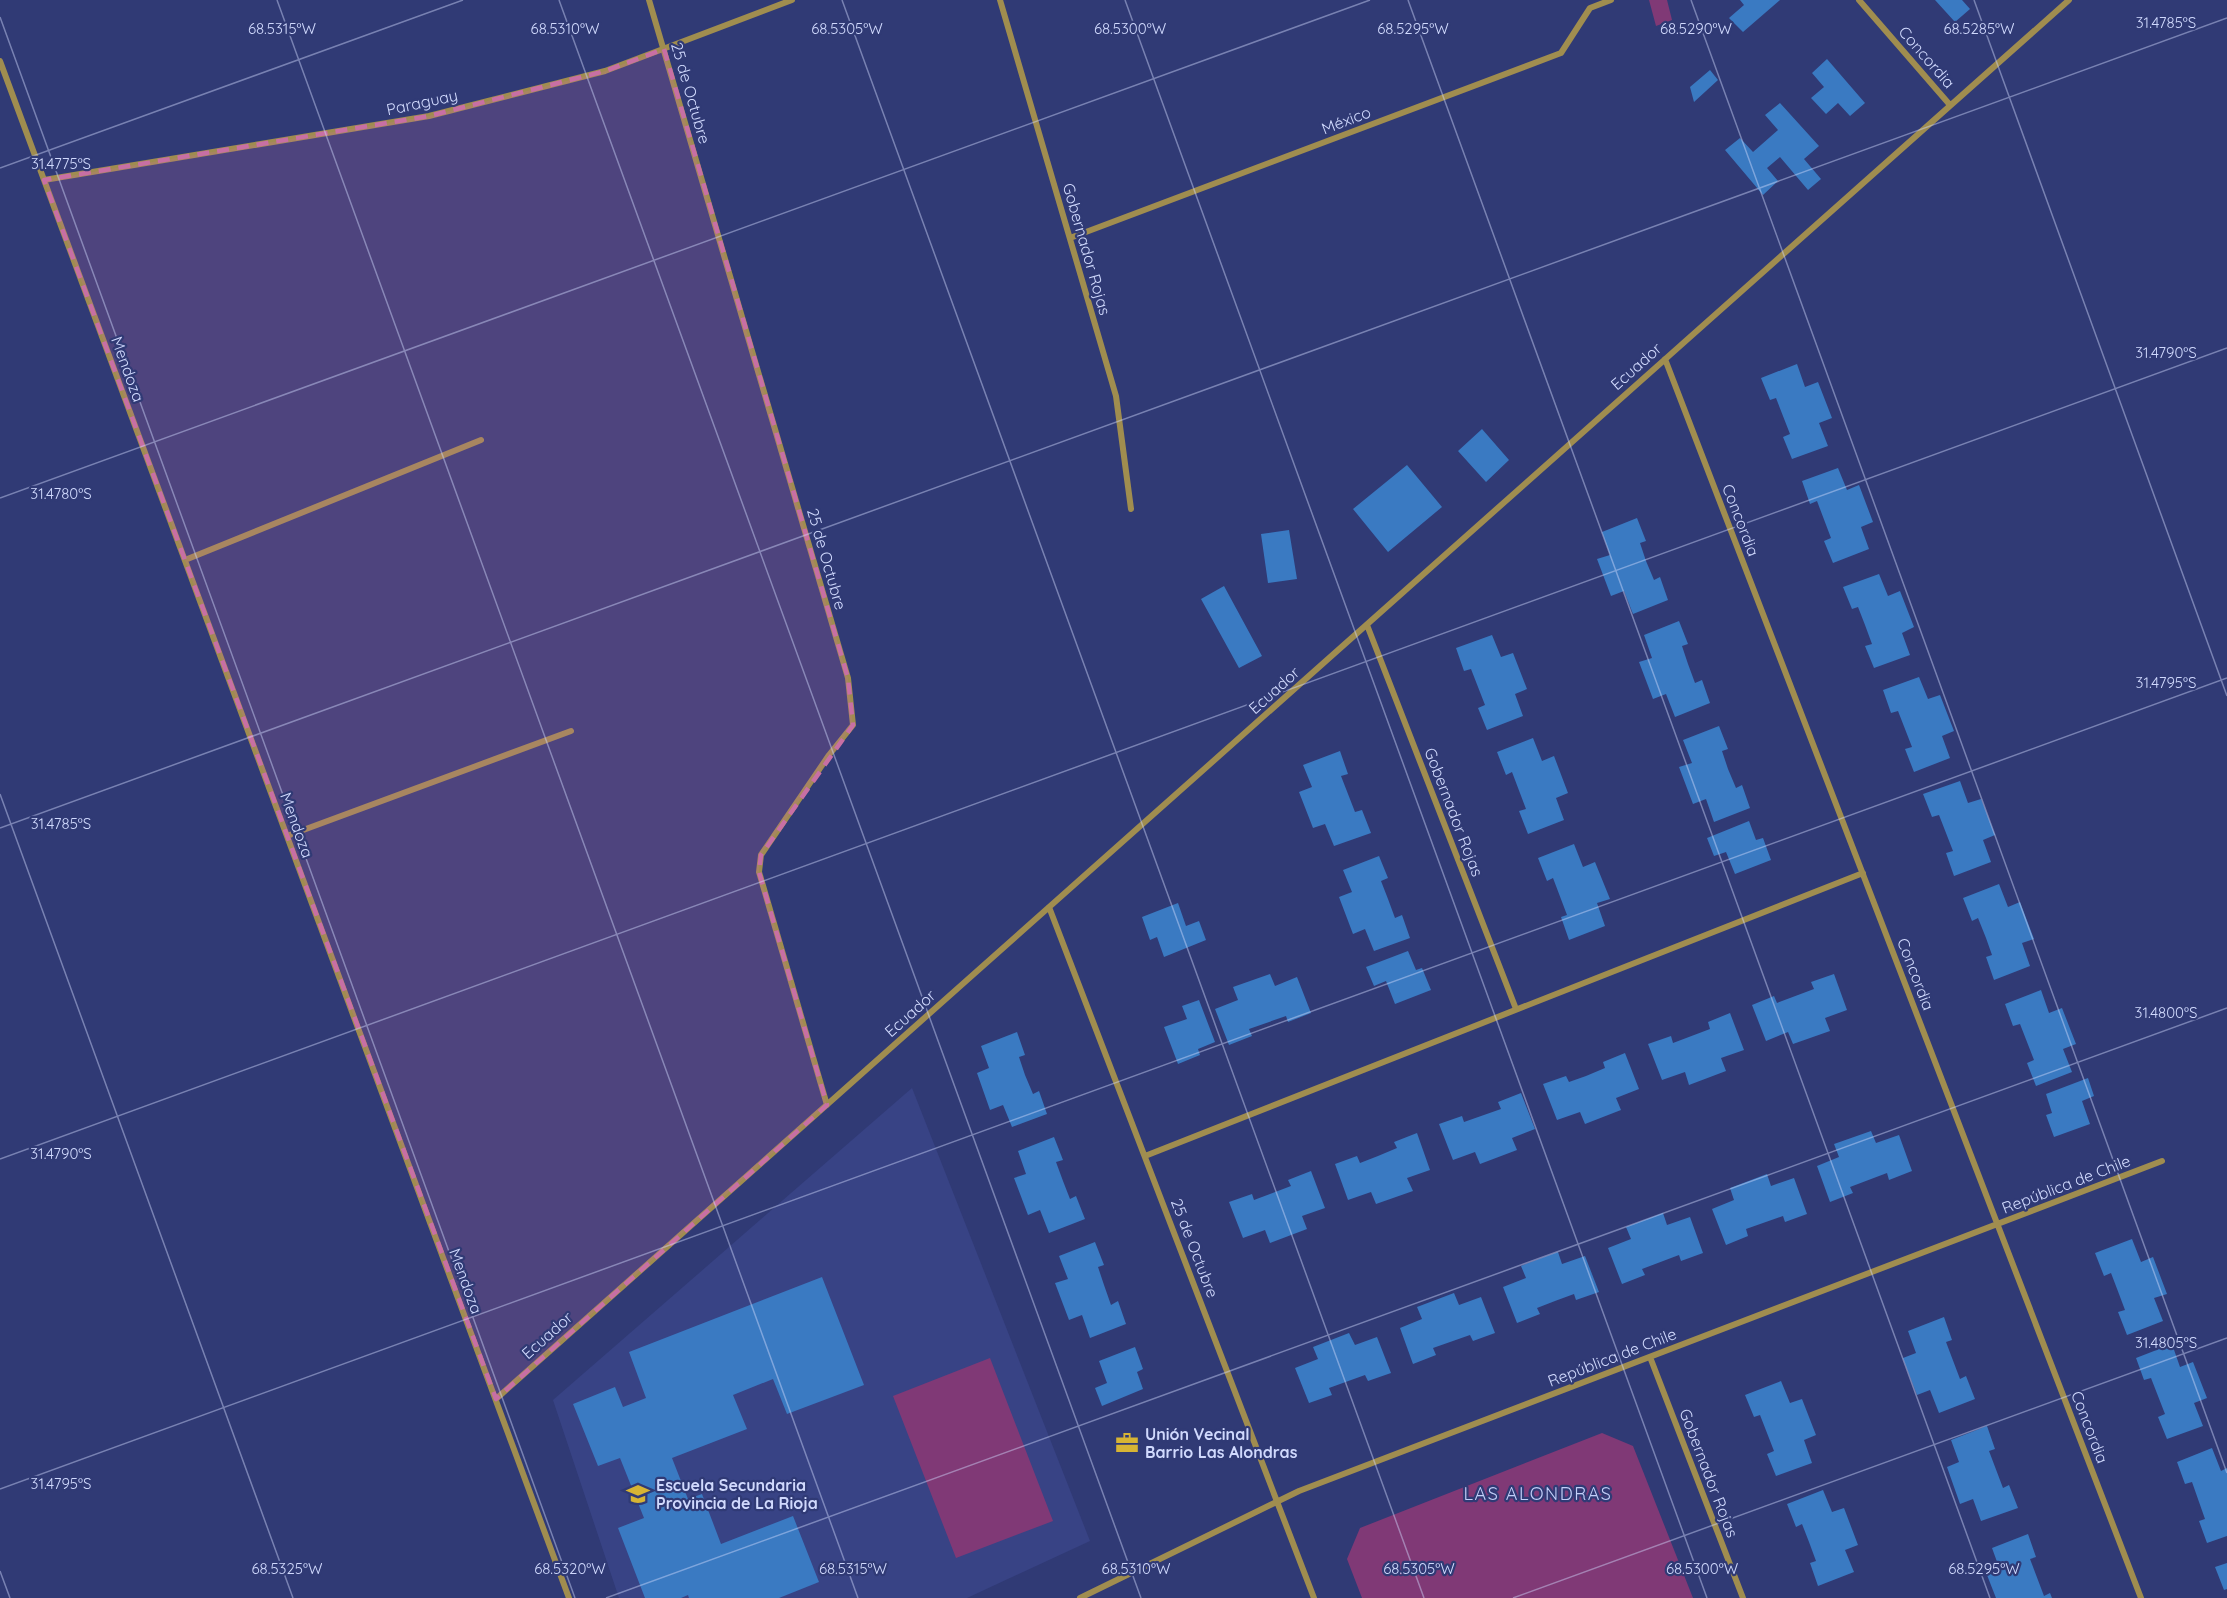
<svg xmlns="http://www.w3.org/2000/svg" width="2227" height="1598" viewBox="0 0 2227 1598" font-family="Quicksand,sans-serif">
<rect width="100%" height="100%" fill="#303a75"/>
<path fill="#384385" d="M 912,1088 L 1090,1541 L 967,1598 L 619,1598 L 553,1400 Z"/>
<path fill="#803976" d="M 1649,0 L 1667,0 L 1672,20 L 1656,26 Z
M 990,1358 L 1053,1521 L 956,1558 L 893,1396 Z
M 1602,1433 L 1633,1446 L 1693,1598 L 1362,1598 L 1347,1559 L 1360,1528 Z"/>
<path fill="#3a7ac2" d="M 1740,0 L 1780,0 L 1743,32 L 1729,18 L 1744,5 Z
M 1935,0 L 1962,0 L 1970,9 L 1955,22 Z
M 1827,59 L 1865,103 L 1850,116 L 1838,103 L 1826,114 L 1811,98 L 1824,87 L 1812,73 Z
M 1710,70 L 1718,80 L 1694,102 L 1690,87 Z
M 1780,103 L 1819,146 L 1804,159 L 1821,179 L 1808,190 L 1780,157 L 1767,168 L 1778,181 L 1763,195 L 1725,150 L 1740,138 L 1753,152 L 1778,130 L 1765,115 Z
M 1797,364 L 1805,387 L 1818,382 L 1832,418 L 1819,423 L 1828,446 L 1792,459 L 1783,437 L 1790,434 L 1776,398 L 1770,400 L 1761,378 Z
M 1482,429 L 1509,460 L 1486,482 L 1458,451 Z
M 1407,465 L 1442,507 L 1388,552 L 1353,509 Z
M 1838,468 L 1847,490 L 1859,485 L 1873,522 L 1861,527 L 1869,549 L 1833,563 L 1824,541 L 1831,538 L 1817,501 L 1810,504 L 1802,481 Z
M 1637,518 L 1646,541 L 1640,543 L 1646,561 L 1654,580 L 1660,577 L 1668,600 L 1633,614 L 1624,591 L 1611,596 L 1597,559 L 1610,555 L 1602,532 Z
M 1289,530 L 1297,579 L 1268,583 L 1261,534 Z
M 1879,574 L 1888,596 L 1900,591 L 1914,627 L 1902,633 L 1910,655 L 1874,668 L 1865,646 L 1872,644 L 1865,625 L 1858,607 L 1852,609 L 1843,587 Z
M 1224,586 L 1262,656 L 1239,668 L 1201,599 Z
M 1679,621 L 1688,644 L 1682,646 L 1688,664 L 1695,683 L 1702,680 L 1710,703 L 1675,717 L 1666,694 L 1653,699 L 1639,662 L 1652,658 L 1644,635 Z
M 1492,635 L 1501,657 L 1513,653 L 1527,689 L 1515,694 L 1523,716 L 1487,730 L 1478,708 L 1485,705 L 1471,669 L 1464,671 L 1456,648 Z
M 1919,677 L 1928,699 L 1940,695 L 1954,731 L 1942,736 L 1950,758 L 1914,772 L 1905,749 L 1912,747 L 1898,711 L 1891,713 L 1883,690 Z
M 1719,726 L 1728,749 L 1722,751 L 1728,769 L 1736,788 L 1742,785 L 1750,808 L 1714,822 L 1706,799 L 1693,804 L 1679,767 L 1692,763 L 1683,740 Z
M 1533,738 L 1542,761 L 1554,756 L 1568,793 L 1556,798 L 1564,820 L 1528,834 L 1519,811 L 1526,809 L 1512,772 L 1506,775 L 1497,752 Z
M 1340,751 L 1348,774 L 1341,776 L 1355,812 L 1362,810 L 1371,833 L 1334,846 L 1325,824 L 1313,828 L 1299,792 L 1312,787 L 1303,765 Z
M 1960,781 L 1968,803 L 1981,799 L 1995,835 L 1983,840 L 1991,862 L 1954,876 L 1946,853 L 1953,851 L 1939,815 L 1932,817 L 1923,794 Z
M 1749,821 L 1756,840 L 1763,838 L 1771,860 L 1735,874 L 1726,852 L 1714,856 L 1707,838 Z
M 1574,844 L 1583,867 L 1595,862 L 1610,899 L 1597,903 L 1605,926 L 1569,940 L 1561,917 L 1567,915 L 1553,878 L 1547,881 L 1538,858 Z
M 1379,856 L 1388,878 L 1381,881 L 1388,899 L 1395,918 L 1402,915 L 1410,938 L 1374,951 L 1365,929 L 1353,934 L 1339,897 L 1352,892 L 1343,870 Z
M 1999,884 L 2008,907 L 2020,902 L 2034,939 L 2022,943 L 2030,966 L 1994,980 L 1986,957 L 1992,955 L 1986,938 L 1978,918 L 1972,921 L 1963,898 Z
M 1178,903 L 1186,926 L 1199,921 L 1206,940 L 1164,957 L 1157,937 L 1150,940 L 1142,917 Z
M 1408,951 L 1416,970 L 1422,968 L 1431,990 L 1395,1004 L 1386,981 L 1374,986 L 1366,967 Z
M 1270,974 L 1275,986 L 1297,977 L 1311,1013 L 1288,1022 L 1286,1016 L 1249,1029 L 1252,1036 L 1229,1045 L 1215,1009 L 1238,1000 L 1233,987 Z
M 1834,974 L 1847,1010 L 1825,1018 L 1830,1031 L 1793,1044 L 1788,1032 L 1766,1041 L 1752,1005 L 1774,996 L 1777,1003 L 1814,989 L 1811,982 Z
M 2041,990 L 2049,1013 L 2062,1008 L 2076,1044 L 2063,1049 L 2072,1072 L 2036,1086 L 2027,1063 L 2034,1060 L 2020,1024 L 2013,1026 L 2005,1004 Z
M 1199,1000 L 1215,1042 L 1198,1049 L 1200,1055 L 1178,1064 L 1164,1027 L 1187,1019 L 1182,1006 Z
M 1730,1013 L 1744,1050 L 1721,1058 L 1726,1071 L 1689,1085 L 1685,1072 L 1662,1080 L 1648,1044 L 1671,1036 L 1673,1043 L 1710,1029 L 1708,1022 Z
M 1017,1032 L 1025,1055 L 1019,1057 L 1025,1075 L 1033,1094 L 1039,1091 L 1047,1114 L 1012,1127 L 1003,1105 L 990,1110 L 977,1073 L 989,1068 L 981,1046 Z
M 1625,1053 L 1639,1089 L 1616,1098 L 1621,1110 L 1585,1124 L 1580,1112 L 1557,1120 L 1543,1084 L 1566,1076 L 1569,1082 L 1586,1076 L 1605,1068 L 1603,1062 Z
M 2088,1078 L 2094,1096 L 2082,1101 L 2090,1124 L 2054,1137 L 2046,1115 L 2052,1113 L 2046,1094 Z
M 1521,1093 L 1535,1129 L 1512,1138 L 1517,1150 L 1480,1164 L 1475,1152 L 1453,1160 L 1439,1124 L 1462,1116 L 1464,1122 L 1501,1109 L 1498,1102 Z
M 1871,1131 L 1876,1143 L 1899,1135 L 1912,1171 L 1889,1180 L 1887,1173 L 1850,1187 L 1853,1193 L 1830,1202 L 1817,1166 L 1839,1157 L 1834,1144 Z
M 1417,1133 L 1430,1170 L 1407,1178 L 1413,1191 L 1376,1204 L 1371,1192 L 1348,1200 L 1335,1164 L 1357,1156 L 1360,1163 L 1378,1156 L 1397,1148 L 1394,1142 Z
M 1054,1137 L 1063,1160 L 1056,1162 L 1063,1181 L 1070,1199 L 1076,1196 L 1085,1219 L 1049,1233 L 1040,1210 L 1028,1215 L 1014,1178 L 1026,1174 L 1018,1151 Z
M 1311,1171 L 1325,1208 L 1302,1216 L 1307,1229 L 1270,1243 L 1265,1230 L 1243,1238 L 1229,1202 L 1252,1194 L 1254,1200 L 1291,1186 L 1288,1180 Z
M 1767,1174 L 1771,1186 L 1794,1178 L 1807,1214 L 1785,1222 L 1783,1216 L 1746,1229 L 1748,1236 L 1726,1245 L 1712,1209 L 1734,1200 L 1730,1188 Z
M 1663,1213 L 1667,1225 L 1690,1217 L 1703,1253 L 1681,1261 L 1679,1255 L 1642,1269 L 1645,1275 L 1622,1284 L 1608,1248 L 1631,1239 L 1626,1227 Z
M 2132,1239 L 2141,1262 L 2153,1257 L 2167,1294 L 2154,1298 L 2163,1321 L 2127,1335 L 2118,1312 L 2125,1310 L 2119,1294 L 2111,1273 L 2104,1276 L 2095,1253 Z
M 1095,1242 L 1104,1265 L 1098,1267 L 1104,1285 L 1111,1305 L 1118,1301 L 1126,1324 L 1090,1338 L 1082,1315 L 1069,1320 L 1055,1283 L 1068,1279 L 1059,1256 Z
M 1558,1252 L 1562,1264 L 1585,1256 L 1599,1292 L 1576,1300 L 1574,1294 L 1555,1301 L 1537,1308 L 1540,1314 L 1517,1323 L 1503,1287 L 1526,1278 L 1521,1266 Z
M 822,1277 L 864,1385 L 787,1414 L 773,1379 L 733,1395 L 747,1429 L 672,1458 L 688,1499 L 702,1494 L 721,1544 L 793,1516 L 819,1582 L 779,1598 L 689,1598 L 688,1595 L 681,1598 L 645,1598 L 618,1528 L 644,1518 L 620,1458 L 598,1466 L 573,1404 L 615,1387 L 623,1407 L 646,1398 L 629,1352 Z
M 1454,1293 L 1459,1305 L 1481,1297 L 1495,1333 L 1473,1341 L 1470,1335 L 1433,1348 L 1436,1355 L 1413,1364 L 1400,1328 L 1422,1319 L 1417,1307 Z
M 1944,1317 L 1952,1340 L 1946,1342 L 1960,1379 L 1966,1376 L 1975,1399 L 1939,1413 L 1930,1390 L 1917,1395 L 1903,1358 L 1916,1353 L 1908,1331 Z
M 1349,1333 L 1355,1345 L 1377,1337 L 1391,1373 L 1368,1381 L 1365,1375 L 1329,1388 L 1332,1395 L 1309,1403 L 1295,1368 L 1318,1359 L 1313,1347 Z
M 2172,1344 L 2180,1367 L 2193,1362 L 2207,1398 L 2194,1403 L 2203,1426 L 2167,1439 L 2158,1417 L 2165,1414 L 2151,1378 L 2144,1380 L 2136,1358 Z
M 1135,1347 L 1143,1369 L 1137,1372 L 1143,1389 L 1102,1406 L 1095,1388 L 1107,1383 L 1099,1361 Z
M 1781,1381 L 1790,1403 L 1802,1399 L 1816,1435 L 1804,1440 L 1812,1463 L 1776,1476 L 1767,1454 L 1774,1451 L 1760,1415 L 1754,1417 L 1745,1395 Z
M 1987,1426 L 1995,1449 L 1989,1451 L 2003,1488 L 2009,1485 L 2018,1508 L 1981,1521 L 1973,1499 L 1960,1504 L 1947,1467 L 1959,1462 L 1951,1440 Z
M 2212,1448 L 2221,1471 L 2227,1468 L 2227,1536 L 2207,1543 L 2199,1521 L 2205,1519 L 2192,1482 L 2185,1484 L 2177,1462 Z
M 1823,1490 L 1832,1512 L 1844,1508 L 1858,1545 L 1845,1550 L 1854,1572 L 1818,1586 L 1810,1563 L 1816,1561 L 1809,1542 L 1802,1524 L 1796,1527 L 1787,1504 Z
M 2028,1534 L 2036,1557 L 2030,1559 L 2044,1596 L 2050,1593 L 2052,1598 L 1996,1598 L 1987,1575 L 2000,1570 L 1992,1548 Z
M 2227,1563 L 2227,1589 L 2224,1590 L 2215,1567 Z"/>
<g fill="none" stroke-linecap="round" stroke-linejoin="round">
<path stroke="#a08d4f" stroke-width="6" d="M 649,0 L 848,678 L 853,725 L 829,755 L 761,855 L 759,872 L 827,1105
M 1000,0 L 1116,396 L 1131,509
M 1859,0 L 1950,105
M 0,61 L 569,1598
M 44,180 L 429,116 L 605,71 L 792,0
M 1070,238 L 1561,53 L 1590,8 L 1611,0
M 1665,359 L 2141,1598
M 185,560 L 481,440
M 1367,625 L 1516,1009
M 287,836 L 571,731
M 1049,907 L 1314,1598
M 1145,1156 L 1863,873
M 1650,1357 L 1743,1598
M 496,1399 L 2069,0
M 1080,1598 L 1299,1491 L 2162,1161"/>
</g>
<path fill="#c86fa4" fill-opacity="0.2" stroke="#c86fa4" stroke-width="4.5" stroke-dasharray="12 8" stroke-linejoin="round" d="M 664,49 L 848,678 L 853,725 L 761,855 L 759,872 L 827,1105 L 496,1399 L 44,180 L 429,116 L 605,71 Z"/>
<path fill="none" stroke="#d0d9fd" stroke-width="1.5" stroke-opacity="0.45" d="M 277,0 L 858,1598M 559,0 L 1141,1598M 842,0 L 1424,1598M 1125,0 L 1707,1598M 1408,0 L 1990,1598M 1691,0 L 2227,1473M 1974,0 L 2227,696M 0,17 L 575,1598M 0,168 L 463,0M 0,498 L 1370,0M 0,794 L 293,1598M 0,828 L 2227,18M 0,1159 L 2227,348M 0,1489 L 2227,678M 0,1571 L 10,1598M 606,1598 L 2227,1008M 1513,1598 L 2227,1338"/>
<defs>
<g id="office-bare" transform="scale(1.8)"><path d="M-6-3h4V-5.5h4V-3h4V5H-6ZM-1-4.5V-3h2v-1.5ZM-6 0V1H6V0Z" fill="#d7b434" stroke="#303a75" stroke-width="2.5" paint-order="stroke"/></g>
<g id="school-bare" transform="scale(1.8)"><path d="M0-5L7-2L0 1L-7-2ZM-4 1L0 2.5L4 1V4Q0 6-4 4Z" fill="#d7b434" stroke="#303a75" stroke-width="2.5" paint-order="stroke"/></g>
</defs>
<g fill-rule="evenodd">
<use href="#office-bare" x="1127" y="1443"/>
<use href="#school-bare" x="638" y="1494"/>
</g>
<g text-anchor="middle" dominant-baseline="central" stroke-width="4.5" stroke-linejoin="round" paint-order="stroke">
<g font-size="16" fill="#d0d9fd" stroke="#303a75">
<text transform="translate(1927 57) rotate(49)">Concordia</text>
<text transform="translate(691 93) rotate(74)">25 de Octubre</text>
<text transform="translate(422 102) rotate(-12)">Paraguay</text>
<text transform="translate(1346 120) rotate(-21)">México</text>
<text transform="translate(1087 249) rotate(74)">Gobernador Rojas</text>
<text transform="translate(1636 366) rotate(-42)">Ecuador</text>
<text transform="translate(128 369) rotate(70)">Mendoza</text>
<text transform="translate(1741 520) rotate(69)">Concordia</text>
<text transform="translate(827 559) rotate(74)">25 de Octubre</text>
<text transform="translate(1274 690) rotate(-42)">Ecuador</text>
<text transform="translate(1454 812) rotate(69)">Gobernador Rojas</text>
<text transform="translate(297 825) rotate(70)">Mendoza</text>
<text transform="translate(1916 974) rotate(69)">Concordia</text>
<text transform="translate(910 1013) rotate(-42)">Ecuador</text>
<text transform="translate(2066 1184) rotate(-21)">República de Chile</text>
<text transform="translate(1195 1248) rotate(69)">25 de Octubre</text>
<text transform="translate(466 1281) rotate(70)">Mendoza</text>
<text transform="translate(547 1335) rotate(-42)">Ecuador</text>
<text transform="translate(1612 1357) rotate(-21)">República de Chile</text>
<text transform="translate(2090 1427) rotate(69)">Concordia</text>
<text transform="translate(1709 1473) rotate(69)">Gobernador Rojas</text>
</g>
<g font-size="16" font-weight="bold" fill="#d0d9fd" stroke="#303a75" text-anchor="start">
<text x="1145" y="1434">Unión Vecinal<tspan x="1145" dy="18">Barrio Las Alondras</tspan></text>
<text x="656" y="1485">Escuela Secundaria<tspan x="656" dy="18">Provincia de La Rioja</tspan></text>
</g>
<g font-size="18" letter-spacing="1.5" fill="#c3cff9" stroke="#303a75">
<text x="1538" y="1493">LAS ALONDRAS</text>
</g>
</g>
<g font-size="15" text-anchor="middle" fill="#d0d9fd" stroke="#303a75" stroke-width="4.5" stroke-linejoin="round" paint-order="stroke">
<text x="2166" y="28">31.4785°S</text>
<text x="282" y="34">68.5315°W</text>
<text x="565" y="34">68.5310°W</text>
<text x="847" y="34">68.5305°W</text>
<text x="1130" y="34">68.5300°W</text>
<text x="1413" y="34">68.5295°W</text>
<text x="1696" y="34">68.5290°W</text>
<text x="1979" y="34">68.5285°W</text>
<text x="61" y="169">31.4775°S</text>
<text x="2166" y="358">31.4790°S</text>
<text x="61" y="499">31.4780°S</text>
<text x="2166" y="688">31.4795°S</text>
<text x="61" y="829">31.4785°S</text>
<text x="2166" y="1018">31.4800°S</text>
<text x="61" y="1159">31.4790°S</text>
<text x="2166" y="1348">31.4805°S</text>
<text x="61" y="1489">31.4795°S</text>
<text x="287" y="1574">68.5325°W</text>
<text x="570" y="1574">68.5320°W</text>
<text x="853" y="1574">68.5315°W</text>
<text x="1136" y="1574">68.5310°W</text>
<text x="1419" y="1574">68.5305°W</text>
<text x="1702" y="1574">68.5300°W</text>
<text x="1984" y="1574">68.5295°W</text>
</g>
</svg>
